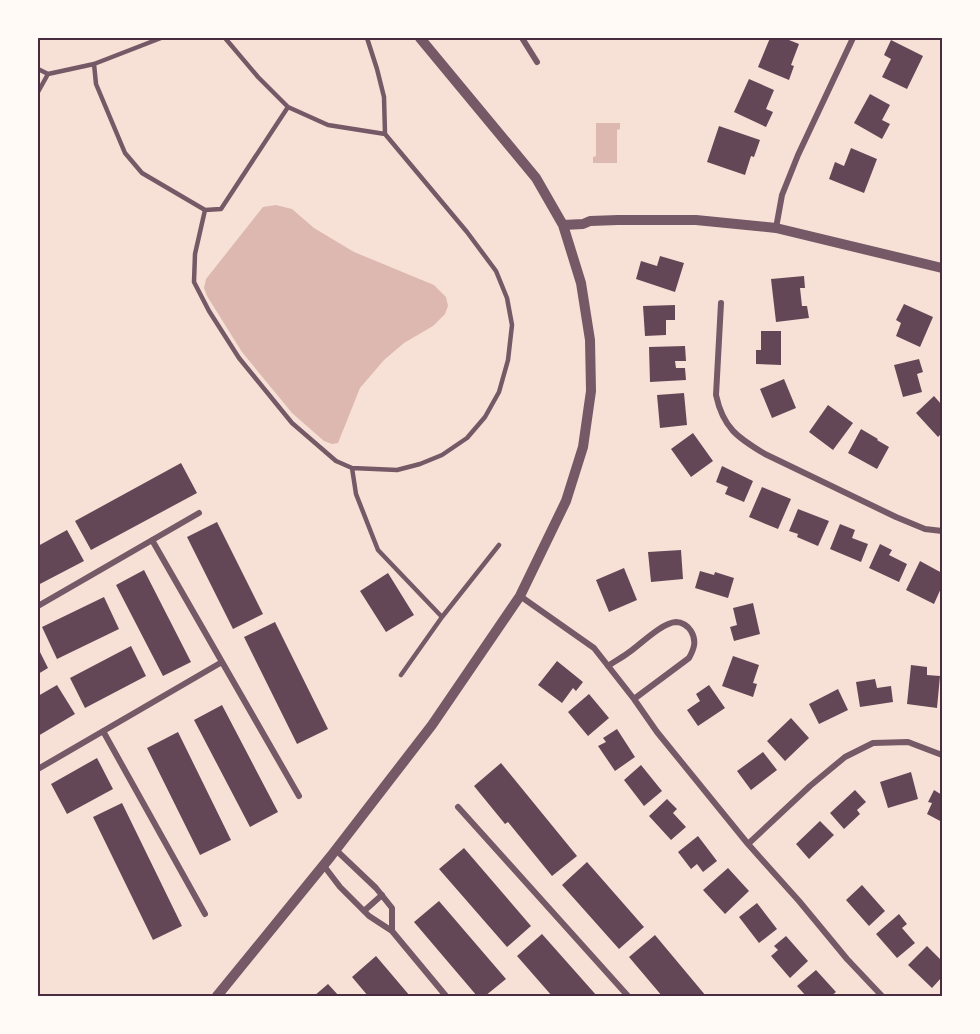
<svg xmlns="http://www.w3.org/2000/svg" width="980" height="1034" viewBox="0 0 980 1034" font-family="'Noto Sans',sans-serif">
<rect width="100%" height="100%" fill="#f7e1d7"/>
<path fill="#dcb8b0" d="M 596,123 L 620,123 L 620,129 L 617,130 L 617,163 L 593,163 L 593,157 L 596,156 Z
M 276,205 L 292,209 L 314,228 L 354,252 L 434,285 L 446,297 L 448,306 L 445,314 L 433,326 L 404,343 L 384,360 L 360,388 L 338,443 L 332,444 L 324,441 L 292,413 L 242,352 L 207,296 L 204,288 L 206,279 L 263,207 Z"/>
<path fill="#644757" d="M 770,38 L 784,38 L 799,44 L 791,65 L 794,66 L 789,80 L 758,67 Z
M 891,40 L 923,56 L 907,89 L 882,77 L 891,59 L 884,55 Z
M 749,79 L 774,90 L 766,109 L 773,112 L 766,127 L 734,112 Z
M 870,94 L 890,105 L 882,120 L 890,124 L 882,139 L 854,123 Z
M 719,126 L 760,140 L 754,157 L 751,156 L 745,175 L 707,162 Z
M 851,148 L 877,159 L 864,193 L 829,179 L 835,162 L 844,166 Z
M 660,256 L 684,263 L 675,292 L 636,279 L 641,261 L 657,266 Z
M 804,276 L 805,288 L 800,288 L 802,306 L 807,306 L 809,318 L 776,322 L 771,279 Z
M 904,304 L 933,317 L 920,347 L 896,336 L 901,323 L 896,320 Z
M 675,305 L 675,320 L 666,320 L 666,335 L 645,336 L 643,306 Z
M 761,331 L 781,331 L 781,365 L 756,364 L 756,350 L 761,350 Z
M 685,346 L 686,361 L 675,361 L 676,368 L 685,368 L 686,380 L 650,382 L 649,347 Z
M 919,359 L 923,372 L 917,374 L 922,392 L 903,397 L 894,365 Z
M 784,379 L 796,408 L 772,418 L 760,389 Z
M 684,393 L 687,425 L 660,428 L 657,395 Z
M 934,396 L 942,405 L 942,433 L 938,437 L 916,413 Z
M 828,405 L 853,423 L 833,450 L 809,432 Z
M 861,429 L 878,439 L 877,440 L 889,447 L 877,469 L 848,453 Z
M 693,433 L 713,461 L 691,477 L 671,449 Z
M 181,463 L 197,493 L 91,550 L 75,521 Z
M 722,466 L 753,481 L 744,502 L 725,494 L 728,487 L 716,482 Z
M 762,487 L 791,499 L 778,529 L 749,517 Z
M 798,509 L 829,521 L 818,546 L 797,537 L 798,534 L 789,531 Z
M 217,522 L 263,614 L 233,629 L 187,537 Z
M 840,524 L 855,530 L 852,538 L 868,544 L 861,562 L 830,549 Z
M 67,530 L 84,561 L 38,585 L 38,546 Z
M 880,544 L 892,550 L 889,555 L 907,564 L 899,582 L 869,568 Z
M 681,550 L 683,579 L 651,582 L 648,552 Z
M 920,561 L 942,573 L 942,586 L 934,604 L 906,590 Z
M 624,568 L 637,600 L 609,612 L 596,580 Z
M 144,570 L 191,662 L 163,676 L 116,585 Z
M 700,571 L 714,575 L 715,572 L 734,578 L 728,598 L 695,588 Z
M 388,573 L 414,615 L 386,632 L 360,591 Z
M 104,597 L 119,629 L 57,659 L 42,627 Z
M 753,603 L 760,634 L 734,641 L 730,627 L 737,625 L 733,608 Z
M 275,622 L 328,729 L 297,744 L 244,637 Z
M 131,646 L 146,676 L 85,708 L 70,678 Z
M 38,648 L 48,668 L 38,674 Z
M 733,656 L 759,665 L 753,683 L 757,684 L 753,697 L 722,686 Z
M 557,661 L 583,682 L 576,691 L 573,688 L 562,703 L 538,685 Z
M 911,665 L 927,667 L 927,675 L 940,676 L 937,708 L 907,704 Z
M 875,679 L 877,688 L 891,686 L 893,702 L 860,707 L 856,682 Z
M 57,685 L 75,714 L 38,736 L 38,696 Z
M 709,685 L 725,708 L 698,726 L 687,710 L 700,701 L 696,694 Z
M 838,689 L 848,710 L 819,724 L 809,704 Z
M 589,694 L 609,718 L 588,736 L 568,712 Z
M 222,705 L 278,812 L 250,827 L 194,720 Z
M 791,718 L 809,738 L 785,761 L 767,741 Z
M 617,729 L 635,757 L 615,771 L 598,746 L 606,742 L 603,738 Z
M 178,732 L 231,840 L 200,855 L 147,748 Z
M 763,752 L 777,770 L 751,790 L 737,771 Z
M 97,758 L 113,789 L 67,814 L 51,784 Z
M 501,763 L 577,856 L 552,876 L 508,822 L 505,824 L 474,786 Z
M 641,765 L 662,791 L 644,806 L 624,780 Z
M 911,772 L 918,799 L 888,808 L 880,782 Z
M 855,790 L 866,802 L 857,810 L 860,814 L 844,829 L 830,813 Z
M 934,790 L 942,795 L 942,822 L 927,814 L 932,803 L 928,802 Z
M 667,799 L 677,809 L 673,813 L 686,827 L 671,840 L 649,816 Z
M 122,803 L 182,926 L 153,940 L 93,817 Z
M 820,821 L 834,835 L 809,859 L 796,844 Z
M 698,836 L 717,861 L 703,872 L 697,864 L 691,869 L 678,852 Z
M 464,848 L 531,926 L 507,947 L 439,869 Z
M 587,862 L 644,927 L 619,949 L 562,885 Z
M 728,868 L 749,891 L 725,914 L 703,890 Z
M 862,885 L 885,911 L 869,926 L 846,900 Z
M 439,901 L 506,979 L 485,996 L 477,996 L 414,922 Z
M 757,903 L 777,929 L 759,943 L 739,917 Z
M 899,914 L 907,924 L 902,928 L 915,943 L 897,958 L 876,934 Z
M 542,934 L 597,996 L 552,996 L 517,956 Z
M 655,935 L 706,996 L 662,996 L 629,957 Z
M 786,936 L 808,961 L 790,978 L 771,956 L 778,950 L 774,946 Z
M 927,946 L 942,961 L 942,977 L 932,988 L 908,965 Z
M 376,956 L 410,996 L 368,996 L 352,977 Z
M 816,970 L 836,992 L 831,996 L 806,996 L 797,986 Z
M 328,984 L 339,996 L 314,996 Z"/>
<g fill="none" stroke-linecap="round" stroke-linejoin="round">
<path stroke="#755966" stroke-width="4.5" d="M 94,64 L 96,84 L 125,153 L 142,173 L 205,210 L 221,209 L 288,107 L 258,77 L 225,38
M 38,69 L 48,74
M 38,92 L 48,74 L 94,64 L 161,38
M 288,107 L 328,125 L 385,134 L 384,97 L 377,69 L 367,38
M 205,210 L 195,254 L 194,282 L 209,311 L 239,358 L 292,423 L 336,461 L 352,468 L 397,470 L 420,464 L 442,455 L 467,438 L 485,417 L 499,392 L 508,360 L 512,325 L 507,298 L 496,271 L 467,232 L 385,134
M 352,468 L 356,494 L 378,550 L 442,617 L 401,675
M 442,617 L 499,545"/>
<path stroke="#755966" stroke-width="6" d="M 522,38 L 537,62
M 776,228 L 782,195 L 798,155 L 853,38
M 721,303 L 716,395 C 723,428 738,438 765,454 L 896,517 L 925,529 L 942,531
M 152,540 L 299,796
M 520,596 L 594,648 L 634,699 L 657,732 L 748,844 L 799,901 L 847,959 L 882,996
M 38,606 L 199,513
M 608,666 C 614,662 621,658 628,653 C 640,645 661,623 676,622 C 682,622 688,626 691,631 C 697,641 694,649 689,658 L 634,699
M 103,731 L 205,914
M 38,769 L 222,662
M 458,807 L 628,996
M 748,844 L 810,786 L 845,757 L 873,743 L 908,742 L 942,755
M 336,850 L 376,888 L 392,908 L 392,931
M 324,866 L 340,887 L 369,916 L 392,931 L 446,996
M 364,911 L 382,895"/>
<path stroke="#755966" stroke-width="10" d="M 563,225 L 583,224 L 590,221 L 618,220 L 696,220 L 776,228 L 942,268
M 217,996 L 331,856 L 432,725 L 520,596 L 566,501 L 583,447 L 591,391 L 590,340 L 581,283 L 563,225 L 536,178 L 420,38"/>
</g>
<rect width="980" height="1034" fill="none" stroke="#fffaf5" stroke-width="78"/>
<rect x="39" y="39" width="902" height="956" fill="none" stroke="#4a2c40" stroke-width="2"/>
</svg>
